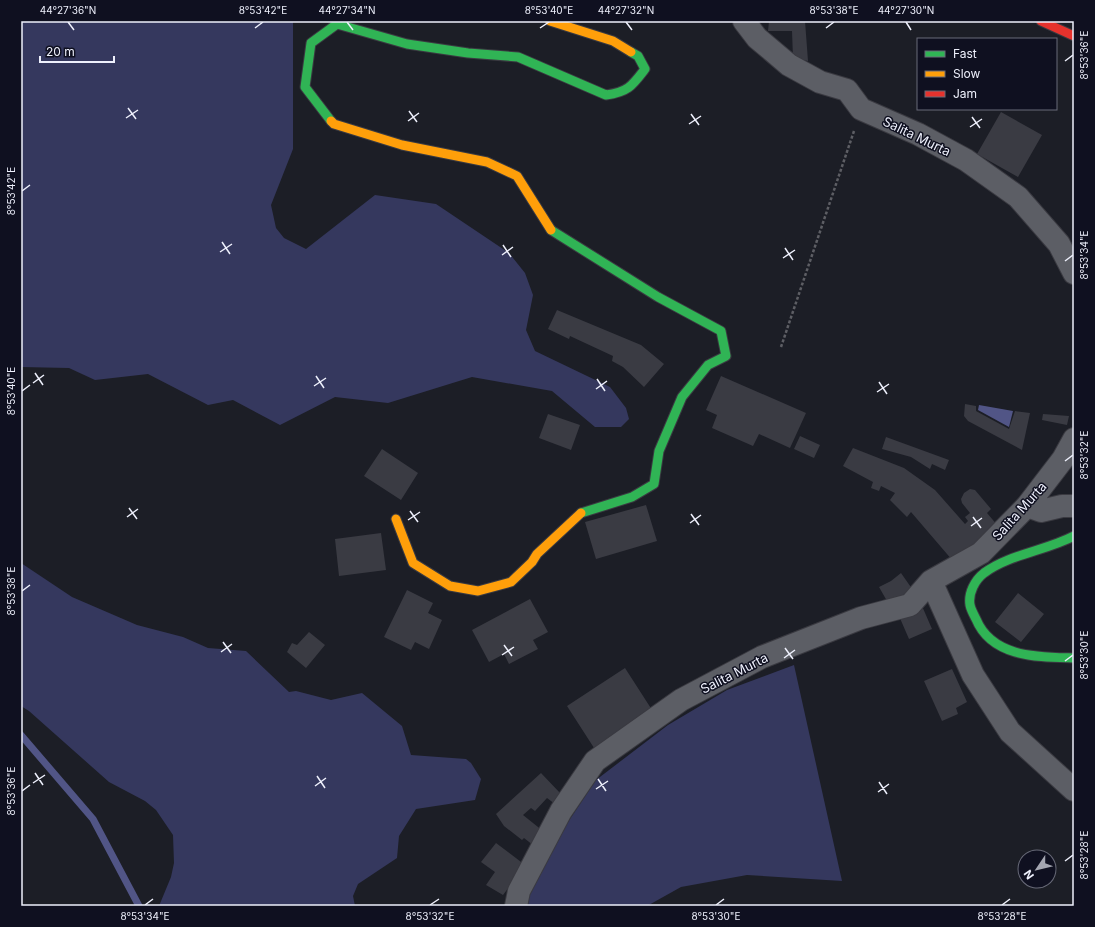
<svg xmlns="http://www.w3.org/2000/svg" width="1095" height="927" viewBox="0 0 1095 927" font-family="Inter,sans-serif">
<rect width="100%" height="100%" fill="#1c1e26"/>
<path fill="#35385e" d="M 21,21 L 293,21 L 293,149 L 271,205 L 276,228 L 284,238 L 306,249 L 375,195 L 436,204 L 509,253 L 525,273 L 533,295 L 526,330 L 535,351 L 610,387 L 626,408 L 629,419 L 621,427 L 595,427 L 552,391 L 472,377 L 388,403 L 335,397 L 280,425 L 233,400 L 208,405 L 148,374 L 95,380 L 69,368 L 21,367 Z
M 21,563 L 72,597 L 137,625 L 183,637 L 208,648 L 246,651 L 289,692 L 296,691 L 331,700 L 362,693 L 402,726 L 411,755 L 466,759 L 471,763 L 481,779 L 475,800 L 416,809 L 399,836 L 397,858 L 358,884 L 353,896 L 355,906 L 159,906 L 171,877 L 174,863 L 173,835 L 156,810 L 145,801 L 109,782 L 29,711 L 21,706 Z
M 794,665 L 842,881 L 747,875 L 681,887 L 647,906 L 524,906 L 546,855 L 596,780 L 668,725 L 727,690 Z"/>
<path fill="#515586" d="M 979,405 L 1013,411 L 1009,427 L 978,410 Z"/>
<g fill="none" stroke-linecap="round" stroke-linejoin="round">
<path stroke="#515586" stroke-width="7" d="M 21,735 L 93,819 L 139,906"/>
</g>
<path fill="#3a3b43" d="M 769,21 L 805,21 L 808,61 L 793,58 L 792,31 L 768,31 Z
M 1001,112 L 1042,135 L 1018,177 L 977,154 Z
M 557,310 L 641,345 L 664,364 L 644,387 L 623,367 L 612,361 L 613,356 L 570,336 L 569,339 L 548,329 Z
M 721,376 L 806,413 L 790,448 L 759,434 L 753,446 L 712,428 L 717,415 L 706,410 Z
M 965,404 L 976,406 L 976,411 L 1009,429 L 1015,411 L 1030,413 L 1022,450 L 968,421 L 964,416 Z
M 548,414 L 580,425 L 571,450 L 539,438 Z
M 1043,414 L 1069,416 L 1067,425 L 1042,420 Z
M 800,436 L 820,445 L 814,458 L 794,449 Z
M 886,437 L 949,460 L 945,470 L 932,464 L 930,469 L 911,457 L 882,449 Z
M 853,448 L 904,468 L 935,490 L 965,524 L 968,521 L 965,517 L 970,513 L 962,503 L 961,499 L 964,493 L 970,489 L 975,490 L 991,509 L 987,513 L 998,526 L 953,561 L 911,512 L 907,517 L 890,500 L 895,493 L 881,486 L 879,491 L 871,488 L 873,482 L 843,466 Z
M 382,449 L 418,473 L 401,500 L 364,476 Z
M 646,505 L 657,541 L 596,559 L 585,522 Z
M 381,533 L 386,570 L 339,576 L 335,539 Z
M 901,573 L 915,593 L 891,608 L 879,587 L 891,581 Z
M 407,590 L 433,603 L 428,613 L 442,620 L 429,649 L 415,642 L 411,650 L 384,637 Z
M 1018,593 L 1044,614 L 1021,642 L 995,622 Z
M 530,599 L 548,632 L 533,640 L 538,649 L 509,664 L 504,654 L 489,662 L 472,630 Z
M 922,606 L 932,629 L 909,639 L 899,616 Z
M 309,632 L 325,645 L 306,668 L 287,652 L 292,643 L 297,645 Z
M 625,668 L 654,713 L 596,751 L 567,706 Z
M 952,669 L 967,702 L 956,708 L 958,714 L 942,721 L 924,681 Z
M 541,773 L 561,794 L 555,804 L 547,798 L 535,811 L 531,808 L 523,815 L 548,835 L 538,849 L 524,838 L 522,840 L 504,826 L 496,814 Z
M 496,843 L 529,868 L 512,883 L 503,895 L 486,885 L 495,872 L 481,862 Z"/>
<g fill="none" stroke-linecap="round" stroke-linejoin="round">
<g stroke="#3a3a41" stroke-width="24">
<path id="street" d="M 744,21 L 757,38 L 789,65 L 820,82 L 847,90 L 861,109 L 918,134 L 966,160 L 1018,197 L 1059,244 L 1074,273
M 1027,506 L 1041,511 L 1062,506 L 1074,506
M 931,581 L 973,675 L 1010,732 L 1074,790
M 516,906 L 519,891 L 561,811 L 595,761 L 681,700 L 762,657 L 861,618 L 910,605 L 931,581 L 981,553 L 1027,506 L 1063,459 L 1074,439"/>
</g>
<g stroke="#3a3a41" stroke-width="11">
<path id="fast" d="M 331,121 L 305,87 L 311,43 L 337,24 L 407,44 L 468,53 L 518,57 L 606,95 C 628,92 632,86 645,69 L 638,56 L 631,52
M 551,230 L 658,297 L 721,331 L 726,356 L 708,365 L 682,397 L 659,451 L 654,484 L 632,497 L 581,513
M 1074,536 C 1045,551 1010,554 984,573 C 975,580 968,593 970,605 C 971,610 974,615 976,619 C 992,658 1039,657 1074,658"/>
</g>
<g stroke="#3a3a41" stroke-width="11">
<path id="slow" d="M 550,21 L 613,41 L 631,52
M 331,121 L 334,124 L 402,145 L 487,162 L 517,176 L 551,230
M 396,519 L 413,563 L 450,586 L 478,591 L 511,582 L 532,562 L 537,554 L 581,513"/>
</g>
<g stroke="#3a3a41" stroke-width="11">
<path id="jam" d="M 1041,21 L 1074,36"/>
</g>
<path stroke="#5d5e64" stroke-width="2.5" stroke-dasharray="3 2" stroke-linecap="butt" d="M 781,347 L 854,131"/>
<use href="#street" stroke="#5c5e65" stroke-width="22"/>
<use href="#fast" stroke="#30b455" stroke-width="9"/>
<use href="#slow" stroke="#ff9f0a" stroke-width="9"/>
<use href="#jam" stroke="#e5322d" stroke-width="9"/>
</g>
<path fill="none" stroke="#eef0fc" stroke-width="1.5" d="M 68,22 L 74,30M 347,22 L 353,30M 626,22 L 632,30M 906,22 L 911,30M 255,28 L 263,22M 540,28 L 549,22M 826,28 L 834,22M 1065,61 L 1073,55M 128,108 L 136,119M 409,111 L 417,122M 691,114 L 699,125M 972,117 L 980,128M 126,118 L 138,110M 408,121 L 419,113M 689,124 L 701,116M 970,127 L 982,119M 22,191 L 30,185M 222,242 L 230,254M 503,245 L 511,257M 785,248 L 793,260M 220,252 L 232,244M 502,255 L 513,247M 783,258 L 795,250M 1065,261 L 1073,255M 35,373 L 43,385M 316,376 L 324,388M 597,379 L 605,391M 879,382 L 887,394M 33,383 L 44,375M 314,386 L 326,378M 596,389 L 607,381M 22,391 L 30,385M 877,392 L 889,384M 1065,461 L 1073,455M 129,508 L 137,519M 410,511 L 418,522M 691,514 L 699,525M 127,517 L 138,509M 973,517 L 981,528M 408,520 L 420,512M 690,523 L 701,515M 971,526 L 982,518M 22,591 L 30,585M 223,642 L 231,653M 504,645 L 512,656M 785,648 L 793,659M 221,652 L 232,644M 502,655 L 514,647M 784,658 L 795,650M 1065,661 L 1073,655M 35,773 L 43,785M 317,776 L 325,788M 598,779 L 606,791M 879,782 L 887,794M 33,783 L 45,775M 315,786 L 326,778M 596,789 L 608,781M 22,791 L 30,785M 878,792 L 889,784M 1065,861 L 1073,855M 145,905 L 153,899M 430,905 L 439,899M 716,905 L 724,899M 1002,905 L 1010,899"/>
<g text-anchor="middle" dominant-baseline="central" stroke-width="3" stroke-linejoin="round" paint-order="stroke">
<g font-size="13" fill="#eef0fc" stroke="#0f1020">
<text transform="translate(917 136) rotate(26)">Salita Murta</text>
<text transform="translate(1019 511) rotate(-48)">Salita Murta</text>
<text transform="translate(734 673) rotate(-27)">Salita Murta</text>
</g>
</g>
<rect width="1095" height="927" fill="none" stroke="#0f1020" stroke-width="44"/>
<rect x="917" y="38" width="140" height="72" fill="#0f1020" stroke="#686a78"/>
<rect x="925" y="51" width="20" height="6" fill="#30b455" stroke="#686a78"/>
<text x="953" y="58" font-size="12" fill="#eef0fc">Fast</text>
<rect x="925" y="71" width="20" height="6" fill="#ff9f0a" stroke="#686a78"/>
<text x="953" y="78" font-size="12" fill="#eef0fc">Slow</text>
<rect x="925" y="91" width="20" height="6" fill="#e5322d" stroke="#686a78"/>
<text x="953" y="98" font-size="12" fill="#eef0fc">Jam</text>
<g transform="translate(1037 869) rotate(235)"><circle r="19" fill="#0f1020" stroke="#686a78"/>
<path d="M0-3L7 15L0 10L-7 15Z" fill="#a4a6b1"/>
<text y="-6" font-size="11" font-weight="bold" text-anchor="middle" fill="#eef0fc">N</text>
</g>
<path d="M40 56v6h74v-6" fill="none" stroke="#eef0fc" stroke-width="2"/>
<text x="46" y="56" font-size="12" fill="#eef0fc" stroke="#0f1020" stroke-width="3" paint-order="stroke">20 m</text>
<rect x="22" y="22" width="1051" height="883" fill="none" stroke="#eef0fc" stroke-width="1.5"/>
<g font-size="10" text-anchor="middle" fill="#eef0fc">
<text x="68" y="14">44°27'36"N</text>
<text x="263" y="14">8°53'42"E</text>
<text x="347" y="14">44°27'34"N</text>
<text x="549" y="14">8°53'40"E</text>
<text x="626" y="14">44°27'32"N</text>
<text x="834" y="14">8°53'38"E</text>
<text x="906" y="14">44°27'30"N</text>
<text transform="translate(1084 55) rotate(-90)" y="4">8°53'36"E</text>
<text transform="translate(11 191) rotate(-90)" y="4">8°53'42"E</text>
<text transform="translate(1084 255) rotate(-90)" y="4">8°53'34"E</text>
<text transform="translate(11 391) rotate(-90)" y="4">8°53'40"E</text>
<text transform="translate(1084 455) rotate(-90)" y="4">8°53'32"E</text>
<text transform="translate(11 591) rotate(-90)" y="4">8°53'38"E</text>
<text transform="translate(1084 655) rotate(-90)" y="4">8°53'30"E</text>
<text transform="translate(11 791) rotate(-90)" y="4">8°53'36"E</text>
<text transform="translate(1084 855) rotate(-90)" y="4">8°53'28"E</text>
<text x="145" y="920">8°53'34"E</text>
<text x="430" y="920">8°53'32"E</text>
<text x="716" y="920">8°53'30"E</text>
<text x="1002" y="920">8°53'28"E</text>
</g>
</svg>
